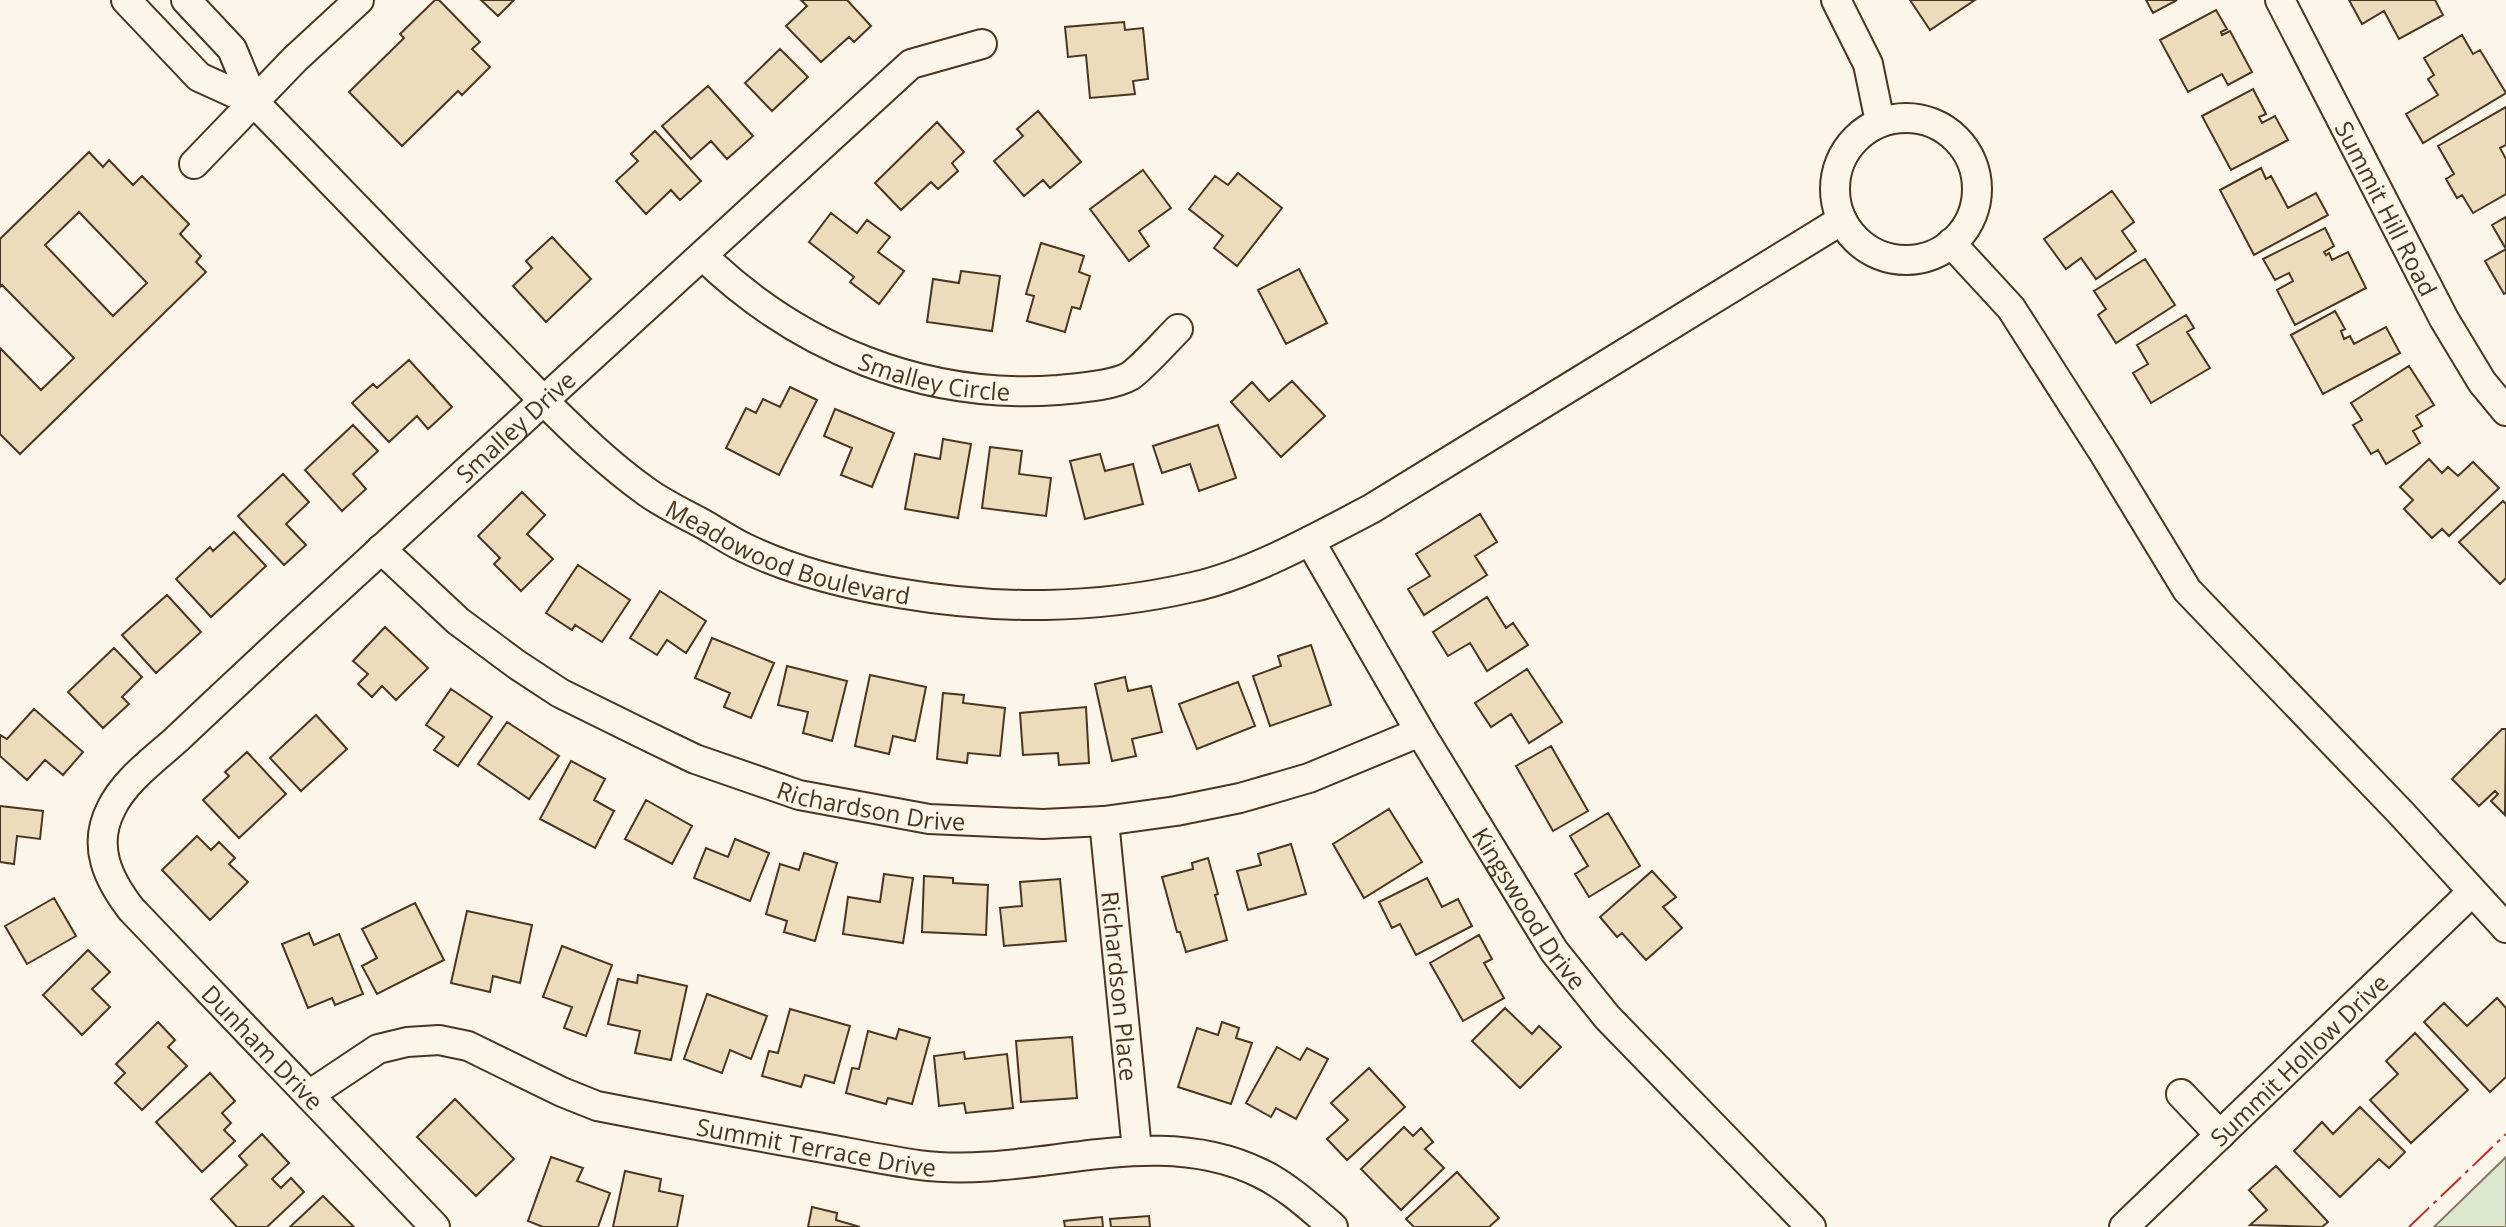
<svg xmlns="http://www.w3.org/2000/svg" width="2506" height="1227" viewBox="0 0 2506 1227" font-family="'Open Sans',sans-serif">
<rect width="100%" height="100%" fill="#fbf6e9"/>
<path fill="#dce7d0" stroke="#887966" stroke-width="2" d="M 2506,1157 L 2506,1227 L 2434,1227 Z"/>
<path fill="#ecdcbc" stroke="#4a3520" stroke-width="2" fill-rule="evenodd" d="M 435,0 L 439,0 L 480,42 L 472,49 L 490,67 L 462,95 L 458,91 L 402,146 L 349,92 L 404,38 L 400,34 Z
M 481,0 L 514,0 L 498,16 Z
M 801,0 L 847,0 L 871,26 L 854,42 L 849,37 L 821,62 L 786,26 L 807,6 Z
M 1910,0 L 1975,0 L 1930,30 Z
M 2146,0 L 2177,0 L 2153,13 Z
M 2349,0 L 2435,0 L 2443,15 L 2399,39 L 2384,11 L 2362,24 Z
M 2216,10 L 2227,29 L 2221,32 L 2222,35 L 2230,31 L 2252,72 L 2228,85 L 2222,74 L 2188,92 L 2160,40 Z
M 1124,22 L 1125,30 L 1143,28 L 1148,79 L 1133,81 L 1135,94 L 1090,98 L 1086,55 L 1068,57 L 1065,27 Z
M 2462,35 L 2473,54 L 2480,50 L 2506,93 L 2423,143 L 2406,114 L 2438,95 L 2428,79 L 2434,75 L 2424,58 Z
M 780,49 L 808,77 L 772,111 L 745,83 Z
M 708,86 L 753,136 L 727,159 L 711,141 L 691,159 L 662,126 Z
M 2253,89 L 2266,114 L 2259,117 L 2262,123 L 2275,116 L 2288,140 L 2231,170 L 2202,116 Z
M 2506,107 L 2506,145 L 2500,148 L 2506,159 L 2506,194 L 2473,213 L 2462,195 L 2457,198 L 2446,179 L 2454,174 L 2438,146 Z
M 1038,111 L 1081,162 L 1050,188 L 1043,180 L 1024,196 L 994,161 L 1023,136 L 1017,129 Z
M 937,122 L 964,152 L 952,163 L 958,171 L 938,189 L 931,182 L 901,210 L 875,183 Z
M 655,131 L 701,181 L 680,200 L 671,190 L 646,214 L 616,181 L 638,161 L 631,154 Z
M 89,152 L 103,167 L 109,160 L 133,185 L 142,176 L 189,224 L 180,234 L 201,256 L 196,262 L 206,272 L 20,454 L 0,434 L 0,348 L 41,390 L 74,358 L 2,285 L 0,287 L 0,239 ZM 79,212 L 147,283 L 113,316 L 45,245 Z
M 2261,168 L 2266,179 L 2271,176 L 2288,208 L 2316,193 L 2328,215 L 2254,255 L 2220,190 Z
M 1143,170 L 1171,208 L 1139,231 L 1149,246 L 1129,261 L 1090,209 Z
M 1238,173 L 1282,208 L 1237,266 L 1214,248 L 1223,236 L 1189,209 L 1215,176 L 1228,185 Z
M 2112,191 L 2134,222 L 2122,231 L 2136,251 L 2096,279 L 2081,258 L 2066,269 L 2044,239 Z
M 831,213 L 857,233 L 867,220 L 890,237 L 878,252 L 904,271 L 879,304 L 850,282 L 854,277 L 809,242 Z
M 2506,217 L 2506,293 L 2504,294 L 2485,261 L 2506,249 L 2492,225 Z
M 2325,228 L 2334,246 L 2324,252 L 2326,255 L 2329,253 L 2332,260 L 2348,252 L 2366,288 L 2295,325 L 2277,290 L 2293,281 L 2289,273 L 2275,280 L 2263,259 Z
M 552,237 L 591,279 L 546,322 L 513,286 L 532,268 L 526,261 Z
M 1041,243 L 1084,256 L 1079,272 L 1090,276 L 1080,309 L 1072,307 L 1065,332 L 1027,321 L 1034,296 L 1026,294 Z
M 2145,259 L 2175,305 L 2116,343 L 2098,315 L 2106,309 L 2094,291 Z
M 1299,269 L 1327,323 L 1286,344 L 1258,290 Z
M 961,271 L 1000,276 L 992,331 L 927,322 L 933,279 L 959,283 Z
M 2335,311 L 2345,329 L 2341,331 L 2344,339 L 2350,336 L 2354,344 L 2386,327 L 2400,353 L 2323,394 L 2291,335 Z
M 2186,315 L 2194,328 L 2187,332 L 2210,368 L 2151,403 L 2133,373 L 2148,364 L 2137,345 Z
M 409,360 L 452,407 L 428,429 L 417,416 L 389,442 L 352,403 L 373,384 L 377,388 Z
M 2409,366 L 2434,405 L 2416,416 L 2422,426 L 2413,431 L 2420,443 L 2386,464 L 2378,450 L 2371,454 L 2353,425 L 2362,420 L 2351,403 Z
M 1292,381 L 1325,416 L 1281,457 L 1231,402 L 1252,382 L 1269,401 Z
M 790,387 L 817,400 L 779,475 L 726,448 L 746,408 L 756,413 L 763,399 L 780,407 Z
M 835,409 L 894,433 L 872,487 L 841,475 L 852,448 L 824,436 Z
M 353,425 L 378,451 L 353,474 L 366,489 L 342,511 L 305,470 Z
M 1218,425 L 1236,478 L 1199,491 L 1190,464 L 1162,473 L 1153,446 Z
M 943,439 L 971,444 L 958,518 L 905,509 L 915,454 L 940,459 Z
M 990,447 L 1022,451 L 1019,474 L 1051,478 L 1046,516 L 982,508 Z
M 1100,454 L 1105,471 L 1133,464 L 1143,504 L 1085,519 L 1070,461 Z
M 2429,459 L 2442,473 L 2448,467 L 2458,476 L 2473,462 L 2499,488 L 2449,536 L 2442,529 L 2432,538 L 2404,509 L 2413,500 L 2400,487 Z
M 283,474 L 309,502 L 286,524 L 306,545 L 284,565 L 238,516 Z
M 522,492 L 545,515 L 527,534 L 553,559 L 521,591 L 494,564 L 500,558 L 478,536 Z
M 2503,501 L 2506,504 L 2506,578 L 2500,584 L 2459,542 Z
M 1480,514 L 1497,542 L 1475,556 L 1487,575 L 1424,615 L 1408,589 L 1430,576 L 1416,554 Z
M 234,532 L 266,566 L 211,617 L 176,579 L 210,547 L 213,551 Z
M 578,565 L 630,600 L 602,642 L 575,625 L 572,630 L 546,613 Z
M 660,591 L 706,621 L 686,653 L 667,640 L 657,655 L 630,638 Z
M 167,595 L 201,632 L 156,673 L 122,635 Z
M 1487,597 L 1506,628 L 1513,623 L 1528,645 L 1487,671 L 1470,643 L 1448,656 L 1433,632 Z
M 385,627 L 428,668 L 396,700 L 382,686 L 372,697 L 358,684 L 368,674 L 353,661 Z
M 712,638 L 774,663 L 751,718 L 724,707 L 730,693 L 695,678 Z
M 1311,645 L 1331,705 L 1270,726 L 1253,676 L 1281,666 L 1278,656 Z
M 114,648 L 142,677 L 122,697 L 129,704 L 103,728 L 68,692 Z
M 787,666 L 847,681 L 832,741 L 803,733 L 808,712 L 778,705 Z
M 1527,669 L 1562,722 L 1529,743 L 1511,714 L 1491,727 L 1475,703 Z
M 870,675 L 926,687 L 915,741 L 893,736 L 889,754 L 855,746 Z
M 1125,677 L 1128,691 L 1151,686 L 1162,732 L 1132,739 L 1136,756 L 1112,761 L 1095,684 Z
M 1238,682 L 1255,726 L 1197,749 L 1179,704 Z
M 451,689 L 492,717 L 458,766 L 434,750 L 444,737 L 426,725 Z
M 943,693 L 964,695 L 963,703 L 1005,708 L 1000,756 L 968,753 L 967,763 L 937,759 Z
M 1086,707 L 1089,763 L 1059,765 L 1058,753 L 1023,755 L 1020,713 Z
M 34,709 L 83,752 L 63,775 L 45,760 L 27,780 L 0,756 L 0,735 L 7,739 Z
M 316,715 L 347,749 L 301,791 L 270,758 Z
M 507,722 L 559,756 L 529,799 L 478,764 Z
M 2502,729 L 2506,729 L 2505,815 L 2491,801 L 2498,794 L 2495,791 L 2479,806 L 2452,779 Z
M 1551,746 L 1588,811 L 1553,831 L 1516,766 Z
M 247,752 L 286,794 L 239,838 L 203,800 L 229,776 L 225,772 Z
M 571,761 L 605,779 L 594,800 L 614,811 L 595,848 L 540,819 Z
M 646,800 L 692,826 L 672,864 L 625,839 Z
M 0,806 L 43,811 L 40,839 L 17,836 L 14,864 L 0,862 Z
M 1389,809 L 1422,862 L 1364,898 L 1333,844 Z
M 1608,813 L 1640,866 L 1589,897 L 1575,874 L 1588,866 L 1570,836 Z
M 197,836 L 211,850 L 219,842 L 235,858 L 229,864 L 248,882 L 210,920 L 162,870 Z
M 735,839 L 769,853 L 750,901 L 694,878 L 706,848 L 728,857 Z
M 1291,844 L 1306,894 L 1248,910 L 1237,871 L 1261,865 L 1258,854 Z
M 804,853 L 837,863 L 815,941 L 784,932 L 787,921 L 766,914 L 780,864 L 799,870 Z
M 1208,858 L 1218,894 L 1215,895 L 1227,940 L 1186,952 L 1180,932 L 1177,932 L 1162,877 L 1193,869 L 1192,863 Z
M 1652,871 L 1676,897 L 1663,907 L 1682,928 L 1646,960 L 1622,933 L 1617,937 L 1600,917 Z
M 884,874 L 913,878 L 903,943 L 843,934 L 848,897 L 880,902 Z
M 924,876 L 953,878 L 953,883 L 988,885 L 986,935 L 922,932 Z
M 1427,878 L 1442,907 L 1458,899 L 1472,926 L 1416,955 L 1400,924 L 1392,928 L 1379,902 Z
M 1060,879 L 1066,941 L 1004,946 L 1000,908 L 1022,906 L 1020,882 Z
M 54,898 L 76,936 L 27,964 L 5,926 Z
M 415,903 L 444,960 L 377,994 L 362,966 L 377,958 L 362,929 Z
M 467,911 L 532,925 L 520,983 L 493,976 L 490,992 L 451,983 Z
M 309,933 L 314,945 L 339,934 L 363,994 L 335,1005 L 332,998 L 308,1008 L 282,944 Z
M 1479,935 L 1492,959 L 1484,963 L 1504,998 L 1463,1021 L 1430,963 Z
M 562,946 L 612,965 L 586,1036 L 564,1028 L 572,1007 L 543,997 Z
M 88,950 L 110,972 L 92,989 L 110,1007 L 82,1035 L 43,995 Z
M 638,975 L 687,986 L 671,1060 L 635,1053 L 640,1031 L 608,1024 L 618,979 L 637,983 Z
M 707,994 L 767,1016 L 751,1059 L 730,1050 L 722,1073 L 684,1059 Z
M 2497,998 L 2506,1008 L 2506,1077 L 2490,1092 L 2424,1022 L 2444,1003 L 2467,1026 Z
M 1505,1008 L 1532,1034 L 1539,1026 L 1561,1047 L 1520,1088 L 1472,1041 Z
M 790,1009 L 850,1026 L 834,1083 L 805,1075 L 801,1087 L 762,1076 L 769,1051 L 778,1053 Z
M 158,1022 L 175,1040 L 168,1047 L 187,1066 L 142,1110 L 115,1083 L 125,1073 L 116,1064 Z
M 1222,1022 L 1239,1028 L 1236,1038 L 1252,1043 L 1231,1104 L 1178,1087 L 1197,1028 L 1218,1035 Z
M 899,1029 L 930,1038 L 912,1104 L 888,1098 L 886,1104 L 846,1093 L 852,1068 L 859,1069 L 868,1031 L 896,1039 Z
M 2415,1033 L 2468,1090 L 2411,1143 L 2370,1100 L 2398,1074 L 2386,1061 Z
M 1072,1037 L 1077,1098 L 1021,1102 L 1016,1041 Z
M 1277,1047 L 1300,1060 L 1307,1048 L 1328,1059 L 1296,1119 L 1276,1108 L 1271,1117 L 1246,1103 Z
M 964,1052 L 965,1059 L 1007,1054 L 1013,1108 L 966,1113 L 964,1103 L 939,1106 L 934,1056 Z
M 1369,1068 L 1405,1107 L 1347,1160 L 1327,1139 L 1348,1120 L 1331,1103 Z
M 210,1073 L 235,1101 L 222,1113 L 231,1123 L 224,1130 L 235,1141 L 202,1172 L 156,1122 Z
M 455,1099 L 514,1159 L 476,1196 L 417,1137 Z
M 2360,1107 L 2405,1152 L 2389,1168 L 2379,1159 L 2340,1197 L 2294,1151 L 2322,1122 L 2333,1134 Z
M 1404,1127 L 1413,1136 L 1421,1128 L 1433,1142 L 1425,1149 L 1444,1168 L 1401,1210 L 1361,1169 Z
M 262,1134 L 289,1163 L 272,1179 L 281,1188 L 291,1178 L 304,1192 L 267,1227 L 237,1227 L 211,1199 L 247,1165 L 239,1156 Z
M 551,1157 L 583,1168 L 577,1181 L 610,1193 L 598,1227 L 543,1227 L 528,1221 Z
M 2276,1166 L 2328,1222 L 2322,1227 L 2250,1225 L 2267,1210 L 2249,1190 Z
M 625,1171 L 661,1179 L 659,1191 L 683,1196 L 677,1227 L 613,1227 Z
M 1457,1172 L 1499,1218 L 1489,1227 L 1414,1227 L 1406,1219 Z
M 323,1196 L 354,1227 L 290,1227 Z
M 812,1207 L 837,1213 L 836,1220 L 860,1227 L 808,1227 Z
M 1149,1216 L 1150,1227 L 1111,1227 L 1110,1219 Z
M 1102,1217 L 1103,1227 L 1065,1227 L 1064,1221 Z"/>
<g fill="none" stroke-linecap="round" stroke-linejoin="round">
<g stroke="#4a3520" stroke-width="32">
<g id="minor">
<path d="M 126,0 L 199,77 L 254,102"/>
<path id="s1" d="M 186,0 L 232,49 L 254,102 L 542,399 C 575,432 609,465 647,492 C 665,505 685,514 705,525 C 717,532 729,540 741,546 C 791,571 844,584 898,593 C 998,610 1093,610 1193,587 C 1252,574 1317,537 1371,509 L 1842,220"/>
<path d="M 1836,0 L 1868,64 L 1880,122"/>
<path id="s2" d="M 2280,0 L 2444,319 L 2482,382 L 2506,411"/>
<circle cx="1906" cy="189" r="71"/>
<path d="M 194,164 L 295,59 L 359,0"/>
<path d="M 1951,243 L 2011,308 L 2105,455 L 2187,590 L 2402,814 L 2506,928"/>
<path id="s3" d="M 703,256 C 798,348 924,400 1058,390 C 1078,388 1113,386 1130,376 C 1142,368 1167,340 1178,329"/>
<path id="s4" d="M 1310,541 L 1420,732 L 1554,951 L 1607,1017 L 1811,1227"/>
<path id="s5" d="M 381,549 L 458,621 L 516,664 L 560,693 L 639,732 L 695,759 L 799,795 L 929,819 L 1043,824 L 1104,821 L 1176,811 L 1240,798 L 1309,778 L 1420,732"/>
<path id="s6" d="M 1104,821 L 1137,1150"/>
<path d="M 2181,1094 L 2220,1135"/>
<path id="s7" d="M 309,1095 L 378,1049 L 407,1042 L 439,1040 L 468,1046 L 562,1092 L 597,1106 C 668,1120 740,1133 812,1146 C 847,1152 883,1160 919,1165 C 1033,1180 1151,1120 1260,1173 C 1287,1186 1311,1208 1333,1227"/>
<path id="s8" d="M 435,1227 L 131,909 C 108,879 92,846 111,809 C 124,781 155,759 177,739 C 218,700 259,662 301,623 C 503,436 707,250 911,64 L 982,44"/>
<path id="s9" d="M 2124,1227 L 2472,892"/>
</g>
</g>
<use href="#minor" stroke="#fbf6e9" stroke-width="28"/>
<path stroke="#c62828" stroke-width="2" stroke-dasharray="28 6 4 6" stroke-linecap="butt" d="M 2409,1227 L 2506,1134"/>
</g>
<g text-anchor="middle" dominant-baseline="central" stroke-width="6" stroke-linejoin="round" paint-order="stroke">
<g font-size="24" fill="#4a3520" stroke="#fbf6e9">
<text stroke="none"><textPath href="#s2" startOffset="234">Summit Hill Road</textPath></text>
<text stroke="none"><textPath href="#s3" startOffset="266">Smalley Circle</textPath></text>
<text stroke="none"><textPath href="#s8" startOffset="1106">Smalley Drive</textPath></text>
<text stroke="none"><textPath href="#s1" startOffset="834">Meadowood Boulevard</textPath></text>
<text stroke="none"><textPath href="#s5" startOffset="564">Richardson Drive</textPath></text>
<text stroke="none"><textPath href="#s4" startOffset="428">Kingswood Drive</textPath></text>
<text stroke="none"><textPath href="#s6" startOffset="166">Richardson Place</textPath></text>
<text transform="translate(263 1047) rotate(46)">Dunham Drive</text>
<text stroke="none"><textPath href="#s9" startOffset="242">Summit Hollow Drive</textPath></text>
<text stroke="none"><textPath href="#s7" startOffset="540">Summit Terrace Drive</textPath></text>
</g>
</g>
</svg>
